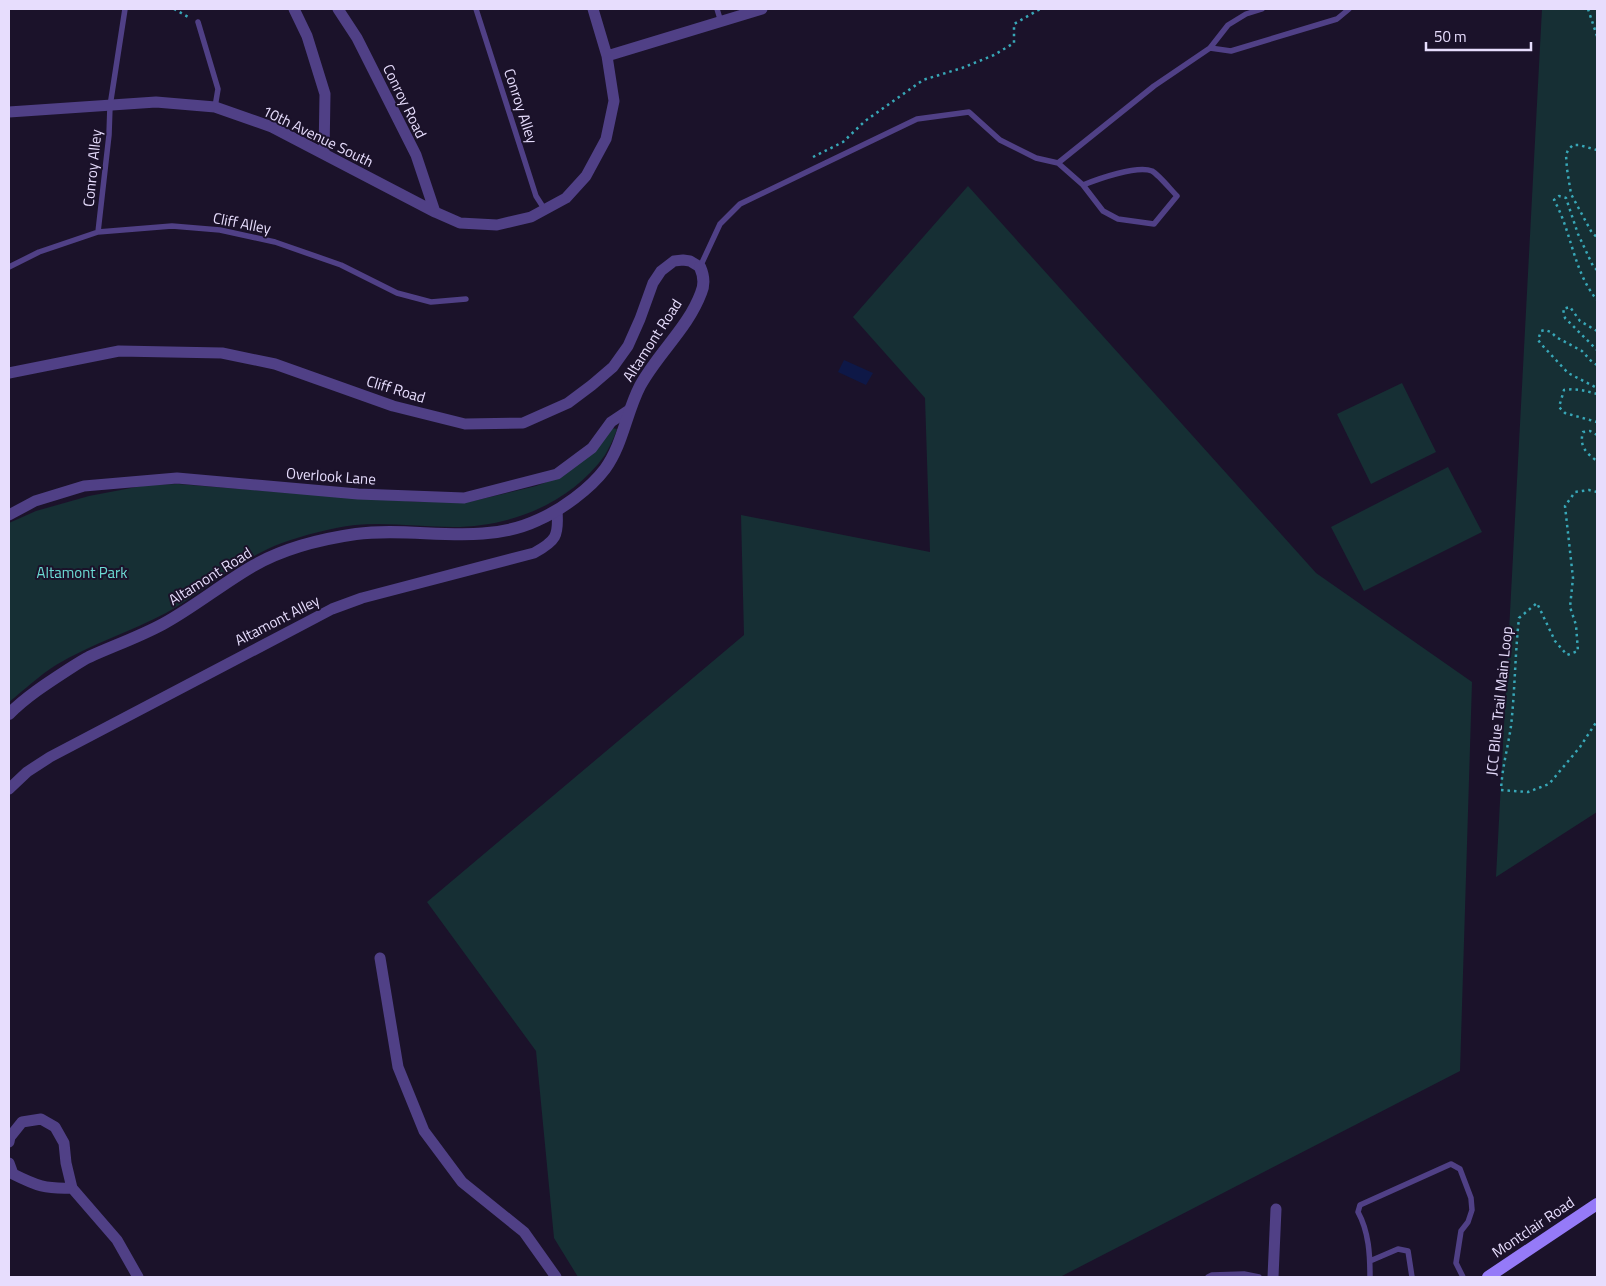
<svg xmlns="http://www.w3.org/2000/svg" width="1606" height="1286" viewBox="0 0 1606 1286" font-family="'Titillium Web',sans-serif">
<rect width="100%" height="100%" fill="#1b122a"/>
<path fill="#162f34" d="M 1542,9 L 1597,9 L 1597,812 L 1496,877 Z
M 968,186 L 1316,573 L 1472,682 L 1460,1071 L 1060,1277 L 578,1277 L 554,1238 L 536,1051 L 427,902 L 744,635 L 741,515 L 930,552 L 925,398 L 853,317 Z
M 1402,383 L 1436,452 L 1371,484 L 1337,414 Z
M 612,428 L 617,429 L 616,432 C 613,440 609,448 605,455 C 571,503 511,527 453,527 C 421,527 387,522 355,525 C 330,528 305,535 282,543 C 239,559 205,591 166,613 C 130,632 91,644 56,665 C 40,675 24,690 9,702 L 9,523 L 36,511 L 89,496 L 147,485 L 178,484 L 330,496 L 421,502 L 469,502 L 536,486 L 560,477 Z
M 1448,467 L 1482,532 L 1364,591 L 1331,527 Z"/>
<path fill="#0e1847" d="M 844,360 L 873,373 L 866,385 L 838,372 Z"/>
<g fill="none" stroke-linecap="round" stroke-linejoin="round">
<path stroke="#38a7b7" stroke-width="2.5" stroke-dasharray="2.5 4" stroke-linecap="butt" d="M 174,9 L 190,18
M 1588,9 L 1597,36
M 1597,150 L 1579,145 L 1573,145 L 1568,150 L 1566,155 L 1567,169 L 1571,194 L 1592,233 L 1597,237
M 813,157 L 843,142 L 865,121 L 923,80 L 962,68 L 994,55 L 1014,43 L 1014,24 L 1040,9
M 1597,270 L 1593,266 L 1578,234 L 1566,198 L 1559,196 L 1554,200 C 1572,232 1573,271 1597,300
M 1597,331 L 1580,321 L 1570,307 L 1563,309 L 1565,318 L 1597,350
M 1597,365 L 1592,362 L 1582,351 L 1556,337 L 1551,332 L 1545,330 L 1541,331 L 1538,340 L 1541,344 L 1568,373 L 1597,388
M 1597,394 C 1586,391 1576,388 1564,390 L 1559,407 L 1565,413 L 1597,422
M 1597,435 L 1590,431 L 1583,432 C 1579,446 1586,453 1597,461
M 1597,492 L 1589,490 L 1575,492 L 1565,506 L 1573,578 L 1570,607 L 1576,625 L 1578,651 L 1567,655 L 1555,641 L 1537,603 L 1519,618 C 1515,654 1515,690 1511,726 C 1508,747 1502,768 1501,790 L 1528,792 L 1549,784 L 1580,747 L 1597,721"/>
<path stroke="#504086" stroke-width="5.5" d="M 476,9 L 536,196 L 545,210
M 717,9 L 721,22
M 198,22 L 218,89 L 215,107
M 1210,48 L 1231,51 L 1337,19 L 1349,9
M 1058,163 L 1083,185 C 1098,179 1137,165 1152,171 C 1159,175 1171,190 1177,196 L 1154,224 L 1118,219 L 1103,211 L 1083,185
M 98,232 L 109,135 L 110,106 L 125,9
M 9,267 L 39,252 L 98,232 L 172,226 L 220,230 L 275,242 L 341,265 L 397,293 L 431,302 L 466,299
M 700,267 L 720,224 L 740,204 L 917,119 L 969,112 L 1000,140 L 1036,158 L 1058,163 L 1154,86 L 1210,48 L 1228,25 L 1246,14 L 1262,9
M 1370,1261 L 1398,1249 L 1408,1251 L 1412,1277
M 1208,1277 L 1212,1275 L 1244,1274 L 1259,1277
M 1370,1277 C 1370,1255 1369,1232 1358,1212 L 1360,1205 L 1451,1164 L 1460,1169 L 1471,1198 L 1472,1210 L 1468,1222 L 1461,1231 L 1456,1263 L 1463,1277"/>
<path stroke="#504086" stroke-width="11" d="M 294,9 L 307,36 L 325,94 L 324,154
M 338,9 L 357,38 L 416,155 L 435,212
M 607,56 L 762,9
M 9,112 L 156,102 L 215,107 L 272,127 L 435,212 L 460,223 L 497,225 L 531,217 L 566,198 L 586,176 L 606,139 L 614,101 L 607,56 L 593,9
M 9,373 L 119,351 L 222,353 L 275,364 L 393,406 L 465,424 L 523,423 L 568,403 L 592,385 L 613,367 L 628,346 L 640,319 L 653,283 L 661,271 L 674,261 L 683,260 L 690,261 L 700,267
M 9,515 L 35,501 L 84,486 L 177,478 L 358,494 L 464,498 L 557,474 L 592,448 L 611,422 L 629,410
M 9,789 L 27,772 L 50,757 L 332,609 L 362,598 L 534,553 C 556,541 559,536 557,511
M 380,958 L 398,1067 L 424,1131 L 462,1182 L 524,1232 L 556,1277
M 9,1142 L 10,1137 L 22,1122 L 41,1119 L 55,1127 L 64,1143 L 66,1163 L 72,1188 L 117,1240 L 138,1277
M 9,1163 L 13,1174 C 37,1186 45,1189 72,1188
M 1273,1277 L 1276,1209"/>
<path stroke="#504086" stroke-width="12" d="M 9,714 C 26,697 46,684 66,671 C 74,666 81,661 89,657 C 113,646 139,637 163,624 C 194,607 222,584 253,566 C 284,548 321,539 356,534 C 416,526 481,547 538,520 C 561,510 590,489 605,469 C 623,444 626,413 640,386 C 658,353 688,328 701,293 C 705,284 704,276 700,267"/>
<path stroke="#957af8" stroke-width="12" d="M 1488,1277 L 1597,1204"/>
</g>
<g text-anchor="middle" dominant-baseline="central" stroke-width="4" stroke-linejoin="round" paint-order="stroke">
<g font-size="15" fill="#e7ddfd" stroke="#1b122a">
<text transform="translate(405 101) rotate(64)">Conroy Road</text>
<text transform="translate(521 106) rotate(72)">Conroy Alley</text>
<text transform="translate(318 136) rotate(26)">10th Avenue South</text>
<text transform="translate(92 168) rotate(-84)">Conroy Alley</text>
<text transform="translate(242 223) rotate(11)">Cliff Alley</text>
<text transform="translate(652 340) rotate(-57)">Altamont Road</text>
<text transform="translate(396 389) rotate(17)">Cliff Road</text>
<text transform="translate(331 476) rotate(4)">Overlook Lane</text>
<text transform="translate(210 576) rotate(-32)">Altamont Road</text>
<text transform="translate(277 620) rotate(-27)">Altamont Alley</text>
<text transform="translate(1499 701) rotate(-84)">JCC Blue Trail Main Loop</text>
<text transform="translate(1533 1227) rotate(-34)">Montclair Road</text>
</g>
<g font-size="15" fill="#6cdbd4" stroke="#1b122a">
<text x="82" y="572">Altamont Park</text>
</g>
</g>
<rect width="1606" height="1286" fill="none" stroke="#e7ddfd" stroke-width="20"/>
<path d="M1426 42v8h105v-8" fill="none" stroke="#e7ddfd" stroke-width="2.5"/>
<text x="1434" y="42" font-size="15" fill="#e7ddfd" stroke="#1b122a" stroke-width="4" paint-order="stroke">50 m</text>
</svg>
